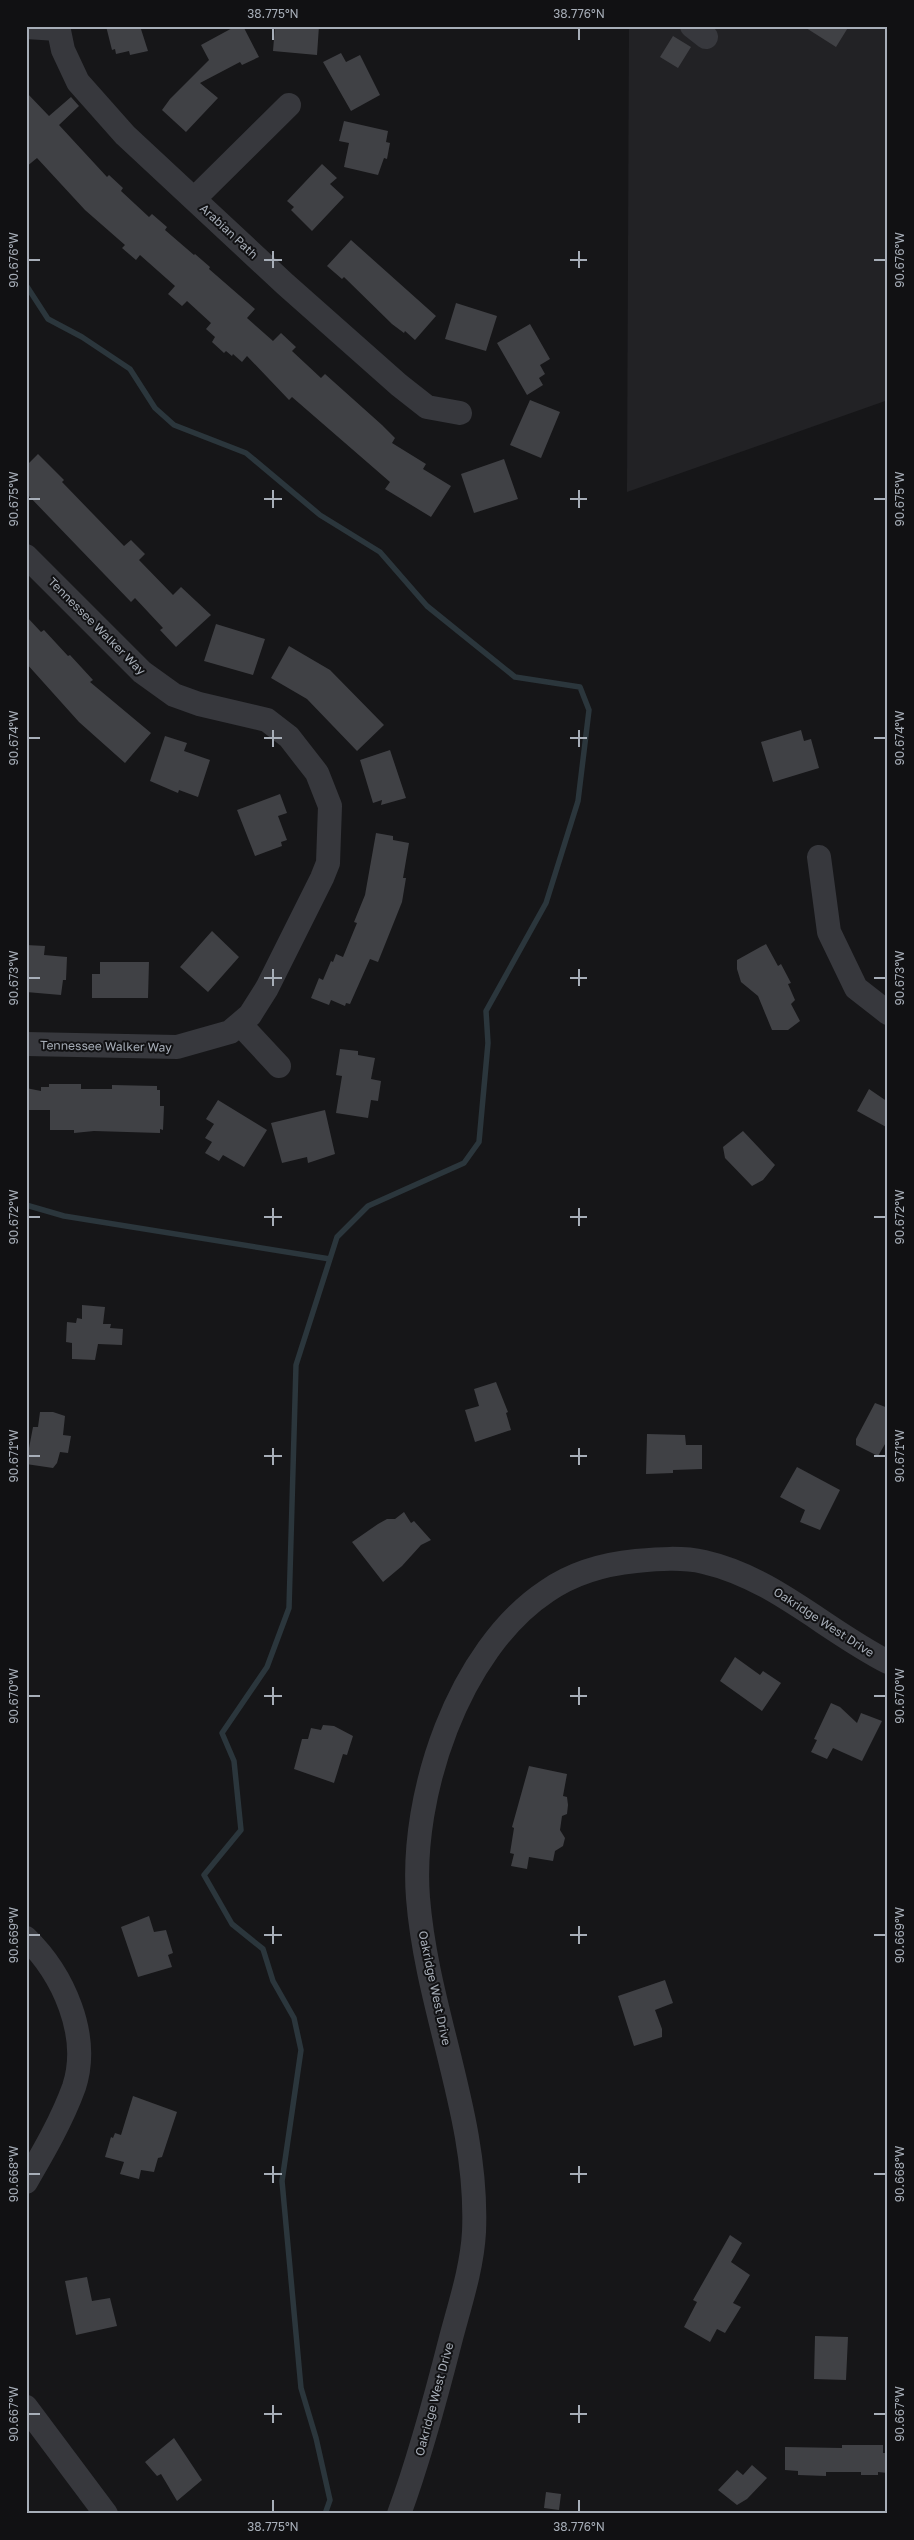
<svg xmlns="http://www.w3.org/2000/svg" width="914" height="2540" viewBox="0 0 914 2540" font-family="'Golos Text',sans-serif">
<rect width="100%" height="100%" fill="#161618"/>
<path fill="#222225" d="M 629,26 L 888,26 L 888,400 L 627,492 Z"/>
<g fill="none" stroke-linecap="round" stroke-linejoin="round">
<path stroke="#2b363c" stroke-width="5.5" d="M 26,285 L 48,319 L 82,337 L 130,369 L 155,408 L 174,425 L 246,453 L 320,515 L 380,552 L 427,606 L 515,677 L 580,687 L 589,710 L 578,801 L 546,903 L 486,1011 L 488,1043 L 479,1142 L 464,1163 L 368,1206 L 337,1237 L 296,1365 L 289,1608 L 267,1667 L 222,1733 L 234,1761 L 241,1830 L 204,1875 L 232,1924 L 263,1949 L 273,1981 L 294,2018 L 301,2050 L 282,2181 L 301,2388 L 316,2438 L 330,2500 L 325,2514
M 26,1205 L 64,1216 L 330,1259"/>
</g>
<path fill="#404145" d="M 106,26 L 140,26 L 148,51 L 130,55 L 129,51 L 116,54 L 115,49 L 112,50 Z
M 236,26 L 243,26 L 259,57 L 242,65 L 240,62 L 200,83 L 218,98 L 186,132 L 162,110 L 170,99 L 209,60 L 201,45 Z
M 275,26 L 319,26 L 317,55 L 273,51 Z
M 803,26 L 849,26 L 836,47 Z
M 673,36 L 691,47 L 678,68 L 660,57 Z
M 341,53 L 346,62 L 360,55 L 380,95 L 351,111 L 323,62 Z
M 26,92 L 49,116 L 71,97 L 79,106 L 59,125 L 107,177 L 109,175 L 123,188 L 121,191 L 149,217 L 152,214 L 167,227 L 165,230 L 194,255 L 195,254 L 210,267 L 209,269 L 255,309 L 247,318 L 273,341 L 281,333 L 296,347 L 292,351 L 321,378 L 325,374 L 382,425 L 395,438 L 392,443 L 426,464 L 423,469 L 451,486 L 431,517 L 385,489 L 390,482 L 292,397 L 289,400 L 247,356 L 242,362 L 233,354 L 232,356 L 226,351 L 224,353 L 212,342 L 215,337 L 206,329 L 211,323 L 187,301 L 182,306 L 168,294 L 175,286 L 140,255 L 136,260 L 122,248 L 125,245 L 85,210 L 37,158 L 26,167 Z
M 344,121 L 388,131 L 386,142 L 390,143 L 387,159 L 384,158 L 378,175 L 344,167 L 349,143 L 339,141 Z
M 322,164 L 337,178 L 330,184 L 344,197 L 312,231 L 291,210 L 294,207 L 287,201 Z
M 351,240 L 436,316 L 415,340 L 405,331 L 404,333 L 392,324 L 344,277 L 342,279 L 327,266 Z
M 456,303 L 497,316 L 486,351 L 445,339 Z
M 530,324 L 550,359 L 540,365 L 545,374 L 539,378 L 543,385 L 527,395 L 497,343 Z
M 530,400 L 560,412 L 541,458 L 510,445 Z
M 38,454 L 64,480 L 62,482 L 124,546 L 131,540 L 145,554 L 139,560 L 173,595 L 181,587 L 211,615 L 176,647 L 160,630 L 163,628 L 135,598 L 131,602 L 26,493 L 26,466 Z
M 504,459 L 518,499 L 474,513 L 461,474 Z
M 26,616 L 41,632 L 44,630 L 68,656 L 70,655 L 93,680 L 90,682 L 151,733 L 125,763 L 79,722 L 26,663 Z
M 216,624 L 265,639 L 253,675 L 204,661 Z
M 289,646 L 330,670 L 384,725 L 357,751 L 307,699 L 271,678 Z
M 801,730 L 804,741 L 811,739 L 819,768 L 773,782 L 761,742 Z
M 165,736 L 187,743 L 184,751 L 210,760 L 198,797 L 179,790 L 178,793 L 150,781 Z
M 390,750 L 406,798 L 381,805 L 382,800 L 373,803 L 360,760 Z
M 280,794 L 287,813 L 278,816 L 287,840 L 281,842 L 282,846 L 255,856 L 237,810 Z
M 376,833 L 393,836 L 393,840 L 409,843 L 403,878 L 406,878 L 402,902 L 378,962 L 370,959 L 350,1004 L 346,1003 L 345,1006 L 331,1000 L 329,1005 L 311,998 L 319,978 L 323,980 L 331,961 L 333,962 L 336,954 L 343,957 L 357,923 L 354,922 L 365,895 Z
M 212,931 L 239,957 L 208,992 L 180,967 Z
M 766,944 L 778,966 L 781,964 L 791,983 L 788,984 L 795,1000 L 791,1004 L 800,1021 L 788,1030 L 772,1030 L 758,996 L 741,982 L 737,969 L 737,960 Z
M 26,945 L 45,946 L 44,955 L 67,957 L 66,980 L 63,980 L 61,995 L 26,992 Z
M 100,962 L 149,962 L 148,998 L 92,998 L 92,974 L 100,974 Z
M 340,1049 L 358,1051 L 358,1055 L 375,1058 L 371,1079 L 381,1081 L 378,1101 L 371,1100 L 368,1118 L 336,1113 L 342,1076 L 336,1075 Z
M 49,1084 L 81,1084 L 81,1089 L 112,1089 L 112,1085 L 157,1086 L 157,1090 L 160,1090 L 160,1106 L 164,1106 L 163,1130 L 160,1129 L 160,1133 L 94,1131 L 74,1133 L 74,1130 L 50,1130 L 50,1110 L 26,1110 L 26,1088 L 41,1091 L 41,1087 L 49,1087 Z
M 869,1089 L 888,1102 L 888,1128 L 857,1111 Z
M 218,1100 L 267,1130 L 244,1167 L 223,1155 L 219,1161 L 205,1153 L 212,1142 L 205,1138 L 214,1124 L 206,1119 Z
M 325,1110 L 335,1154 L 308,1163 L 307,1157 L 282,1163 L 271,1123 Z
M 743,1131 L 775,1165 L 763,1180 L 752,1186 L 725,1158 L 723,1147 Z
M 82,1305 L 105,1307 L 103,1324 L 111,1324 L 110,1328 L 123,1329 L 122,1345 L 98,1344 L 95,1360 L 72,1359 L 72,1343 L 66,1342 L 67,1322 L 76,1323 L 77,1318 L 82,1319 Z
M 496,1382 L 508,1412 L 506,1413 L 511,1430 L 475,1442 L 465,1410 L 479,1406 L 474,1389 Z
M 875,1403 L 888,1408 L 888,1439 L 878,1456 L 856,1445 L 856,1439 Z
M 40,1412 L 53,1412 L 65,1416 L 63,1435 L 71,1436 L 68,1453 L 60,1452 L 57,1463 L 53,1468 L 26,1464 L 33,1427 L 38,1427 Z
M 647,1434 L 685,1435 L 686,1445 L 702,1445 L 702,1469 L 673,1470 L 673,1473 L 646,1474 Z
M 797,1467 L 840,1490 L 820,1530 L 800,1522 L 805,1510 L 780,1497 Z
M 404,1512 L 411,1523 L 414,1521 L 431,1540 L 421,1545 L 402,1566 L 383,1582 L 352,1542 L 378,1524 L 387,1519 L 395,1519 Z
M 735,1657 L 760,1675 L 763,1671 L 781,1683 L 762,1711 L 720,1681 Z
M 831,1703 L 840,1707 L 857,1723 L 861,1713 L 882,1721 L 862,1761 L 833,1748 L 827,1759 L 811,1752 L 817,1740 L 814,1739 Z
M 323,1725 L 334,1726 L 353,1736 L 347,1755 L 343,1754 L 334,1783 L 294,1769 L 302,1739 L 308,1739 L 311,1728 L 321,1730 Z
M 529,1766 L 567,1774 L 563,1796 L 567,1797 L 568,1805 L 567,1814 L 562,1816 L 560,1830 L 565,1838 L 563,1846 L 555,1851 L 553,1861 L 529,1857 L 527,1869 L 511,1866 L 514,1854 L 510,1853 L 514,1828 L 512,1827 Z
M 149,1916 L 154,1932 L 166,1930 L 173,1953 L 168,1955 L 172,1967 L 138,1977 L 121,1927 Z
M 665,1980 L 673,2003 L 655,2010 L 662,2029 L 662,2037 L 634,2046 L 618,1996 Z
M 133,2096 L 177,2112 L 162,2157 L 158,2158 L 154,2172 L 141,2170 L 139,2179 L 120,2174 L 124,2162 L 105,2157 L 111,2137 L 113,2138 L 115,2133 L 121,2135 Z
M 730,2235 L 742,2243 L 731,2262 L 750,2275 L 733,2303 L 741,2307 L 725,2333 L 717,2329 L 710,2342 L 684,2327 L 697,2302 L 693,2300 Z
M 87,2277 L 92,2301 L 110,2298 L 117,2326 L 76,2335 L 65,2281 Z
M 815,2336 L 848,2337 L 846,2380 L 814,2379 Z
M 174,2438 L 202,2480 L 177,2501 L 161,2474 L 157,2476 L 145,2462 Z
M 842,2445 L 883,2445 L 883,2453 L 888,2453 L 888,2473 L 878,2472 L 878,2475 L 861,2475 L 861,2472 L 826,2472 L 826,2476 L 798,2475 L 798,2471 L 785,2470 L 785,2447 L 842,2448 Z
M 752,2465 L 767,2478 L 747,2499 L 737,2505 L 718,2490 L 737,2470 L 743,2475 Z
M 546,2492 L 561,2494 L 559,2510 L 544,2508 Z"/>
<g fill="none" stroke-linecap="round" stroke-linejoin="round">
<path stroke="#37383d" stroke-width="24" d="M 58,26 L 63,50 L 78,82 L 125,135 L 285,284 L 399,385 L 427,407 L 460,413
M 692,26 L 706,37
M 26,27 L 58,29
M 194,199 L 289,105
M 26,556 L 142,672 L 174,695 L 199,704 L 267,720 L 289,737 L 317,773 L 330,806 L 328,863 L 322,878 L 267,988 L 250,1015 L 230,1032 L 177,1047 L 26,1044
M 819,857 L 829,932 L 856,988 L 888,1013
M 240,1024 L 279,1066
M 26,1938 C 63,1974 91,2035 74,2087 C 62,2120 44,2151 26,2182
M 26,2407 L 106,2514
M 399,2514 C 420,2457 436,2397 451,2338 C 460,2304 472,2268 474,2232 C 479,2117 427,2012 418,1898 C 410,1796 458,1650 547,1591 C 573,1573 605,1564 636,1561 C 658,1559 682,1557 704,1562 C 774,1578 825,1630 888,1662"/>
</g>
<path fill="none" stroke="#a7aeb8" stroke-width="2" d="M 273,28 L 273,40M 579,28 L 579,40M 273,251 L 273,268M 579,251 L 579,268M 28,260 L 40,260M 264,260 L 282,260M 570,260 L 587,260M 874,260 L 886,260M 273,490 L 273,508M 579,490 L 579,508M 28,499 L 40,499M 264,499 L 282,499M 570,499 L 587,499M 874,499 L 886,499M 273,730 L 273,747M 579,730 L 579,747M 28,738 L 40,738M 264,738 L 282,738M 570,738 L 587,738M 874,738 L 886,738M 273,969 L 273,986M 579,969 L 579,986M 28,978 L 40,978M 264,978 L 282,978M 570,978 L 587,978M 874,978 L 886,978M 273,1208 L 273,1226M 579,1208 L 579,1226M 28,1217 L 40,1217M 264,1217 L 282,1217M 570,1217 L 587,1217M 874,1217 L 886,1217M 273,1448 L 273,1465M 579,1448 L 579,1465M 28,1456 L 40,1456M 264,1456 L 282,1456M 570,1456 L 587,1456M 874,1456 L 886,1456M 273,1687 L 273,1705M 579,1687 L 579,1705M 28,1696 L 40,1696M 264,1696 L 282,1696M 570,1696 L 587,1696M 874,1696 L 886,1696M 273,1926 L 273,1944M 579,1926 L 579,1944M 28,1935 L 40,1935M 264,1935 L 282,1935M 570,1935 L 587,1935M 874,1935 L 886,1935M 273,2166 L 273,2183M 579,2166 L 579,2183M 28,2174 L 40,2174M 264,2174 L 282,2174M 570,2174 L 587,2174M 874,2174 L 886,2174M 273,2405 L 273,2423M 579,2405 L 579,2423M 28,2414 L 40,2414M 264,2414 L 282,2414M 570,2414 L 587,2414M 874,2414 L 886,2414M 273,2500 L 273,2512M 579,2500 L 579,2512"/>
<g text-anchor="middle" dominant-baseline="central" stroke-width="4" stroke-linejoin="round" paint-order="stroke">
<g font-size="12" fill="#a7aeb8" stroke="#111113">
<text transform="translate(229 231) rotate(43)">Arabian Path</text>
<text transform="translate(97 626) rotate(45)">Tennessee Walker Way</text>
<text transform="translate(106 1046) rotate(1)">Tennessee Walker Way</text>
<text transform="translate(824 1622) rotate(33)">Oakridge West Drive</text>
<text transform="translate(435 1988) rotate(78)">Oakridge West Drive</text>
<text transform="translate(434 2399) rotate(-75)">Oakridge West Drive</text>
</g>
</g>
<rect width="914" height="2540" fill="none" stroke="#111113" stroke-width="55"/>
<rect x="28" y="28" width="858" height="2484" fill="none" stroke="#a7aeb8" stroke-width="2"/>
<g font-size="12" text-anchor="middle" fill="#a7aeb8">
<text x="273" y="18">38.775°N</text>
<text x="579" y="18">38.776°N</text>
<text transform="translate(900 260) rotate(-90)" y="4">90.676°W</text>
<text transform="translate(14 260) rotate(-90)" y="4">90.676°W</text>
<text transform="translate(900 499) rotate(-90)" y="4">90.675°W</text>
<text transform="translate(14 499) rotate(-90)" y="4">90.675°W</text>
<text transform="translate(14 738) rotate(-90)" y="4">90.674°W</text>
<text transform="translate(900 738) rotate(-90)" y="4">90.674°W</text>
<text transform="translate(900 978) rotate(-90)" y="4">90.673°W</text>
<text transform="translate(14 978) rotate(-90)" y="4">90.673°W</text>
<text transform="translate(900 1217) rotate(-90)" y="4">90.672°W</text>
<text transform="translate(14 1217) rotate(-90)" y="4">90.672°W</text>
<text transform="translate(900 1456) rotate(-90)" y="4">90.671°W</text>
<text transform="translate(14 1456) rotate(-90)" y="4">90.671°W</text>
<text transform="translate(900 1696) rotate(-90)" y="4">90.670°W</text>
<text transform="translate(14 1696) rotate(-90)" y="4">90.670°W</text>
<text transform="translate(900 1935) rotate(-90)" y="4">90.669°W</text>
<text transform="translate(14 1935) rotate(-90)" y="4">90.669°W</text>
<text transform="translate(14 2174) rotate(-90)" y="4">90.668°W</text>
<text transform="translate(900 2174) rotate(-90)" y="4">90.668°W</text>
<text transform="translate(14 2414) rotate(-90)" y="4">90.667°W</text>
<text transform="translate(900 2414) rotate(-90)" y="4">90.667°W</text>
<text x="273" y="2531">38.775°N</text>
<text x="579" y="2531">38.776°N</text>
</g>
</svg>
